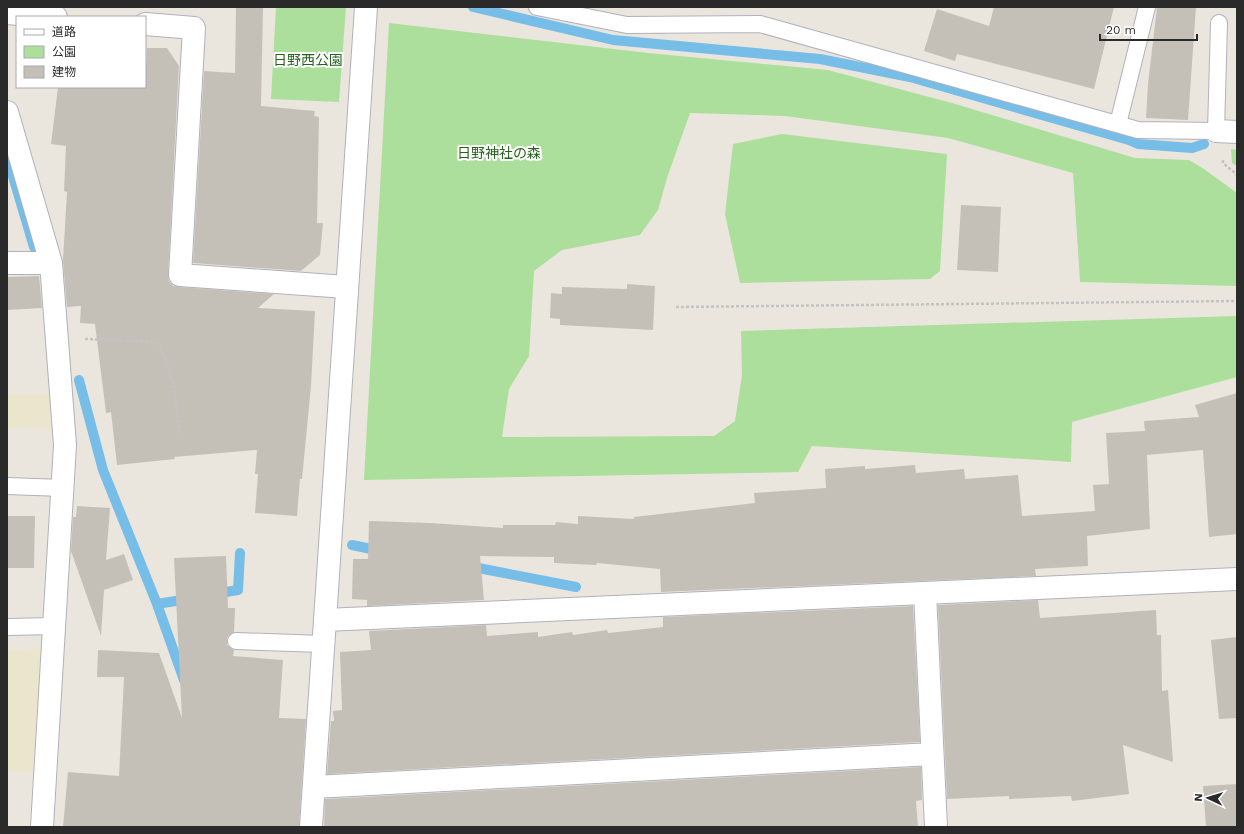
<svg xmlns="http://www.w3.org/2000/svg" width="1244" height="834" viewBox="0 0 1244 834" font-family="'Work Sans','Noto Sans JP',sans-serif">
<rect width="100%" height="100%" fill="#ebe6dd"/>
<path fill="#ece5cd" d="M 7,394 L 50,394 L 52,429 L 7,427 Z
M 41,648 L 35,772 L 7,772 L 7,650 Z"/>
<path fill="#acdf9c" d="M 276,7 L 346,7 L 339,102 L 271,99 Z
M 389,23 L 648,53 L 828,70 L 952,103 L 1135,158 L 1189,160 L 1204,169 L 1237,193 L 1237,286 L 1080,282 L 1073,173 L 948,138 L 785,116 L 690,113 L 667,178 L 658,210 L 640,235 L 562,250 L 534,271 L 529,356 L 509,389 L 502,437 L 714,436 L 735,421 L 742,375 L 741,331 L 1237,316 L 1237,377 L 1072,422 L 1071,462 L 812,446 L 798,472 L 364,480 Z
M 782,134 L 947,154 L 940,271 L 930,279 L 740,283 L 725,214 L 733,144 Z
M 1231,149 L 1237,150 L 1237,166 L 1232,163 Z"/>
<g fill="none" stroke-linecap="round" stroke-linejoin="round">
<path stroke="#76bde7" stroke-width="10" d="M 473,7 L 613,40 L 820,59 L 910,77 L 1129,140 L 1138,144 L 1192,148 L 1204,144
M 7,156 L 34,247
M 79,380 L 103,470 L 157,604 L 184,680
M 352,545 L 381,551
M 468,566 L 576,587
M 214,594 L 238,590 L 240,553
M 157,604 L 188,599"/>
</g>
<path fill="#c4c0b8" d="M 236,7 L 263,7 L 261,106 L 315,111 L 314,116 L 319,117 L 317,223 L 323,223 L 320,255 L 301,271 L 193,263 L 204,71 L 235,73 Z
M 994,7 L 1114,7 L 1094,89 L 957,54 L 955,61 L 924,51 L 937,9 L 989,26 Z
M 1157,7 L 1196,7 L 1188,120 L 1146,118 L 1148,84 Z
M 147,48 L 167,48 L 179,66 L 168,274 L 169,281 L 173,286 L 179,287 L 274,294 L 258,308 L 315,311 L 311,386 L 302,479 L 300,479 L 297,516 L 255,513 L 258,474 L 255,474 L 257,450 L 174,457 L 175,459 L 117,465 L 111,412 L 106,413 L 95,324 L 80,323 L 81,306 L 67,307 L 63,260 L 67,192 L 64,191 L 66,146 L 51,144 L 58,87 L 145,87 Z
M 961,205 L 1001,207 L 998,272 L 957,270 Z
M 39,276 L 42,308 L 7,310 L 7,277 Z
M 627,284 L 655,286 L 653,330 L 560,325 L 560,319 L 550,318 L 551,293 L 562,294 L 562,287 L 627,289 Z
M 1237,393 L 1237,534 L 1209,537 L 1203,450 L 1147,455 L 1150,529 L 1087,536 L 1088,566 L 1035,569 L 1036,576 L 661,592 L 660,569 L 597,563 L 596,565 L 554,563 L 554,557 L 480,556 L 484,600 L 367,606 L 367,600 L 352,599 L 353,559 L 368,559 L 369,521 L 431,523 L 503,528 L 503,525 L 555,525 L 556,522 L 578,524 L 578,516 L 634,519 L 634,517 L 755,503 L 754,493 L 826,488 L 825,469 L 865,466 L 865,469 L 915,465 L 916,473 L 964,469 L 965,479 L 1018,475 L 1022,516 L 1095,511 L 1093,485 L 1109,484 L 1106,433 L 1145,431 L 1144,421 L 1199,417 L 1195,405 Z
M 77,506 L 110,508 L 106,560 L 124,554 L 133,580 L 104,590 L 101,636 L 71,551 L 73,517 L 76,517 Z
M 7,516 L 35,516 L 34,568 L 7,568 Z
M 226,556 L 228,608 L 235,608 L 234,632 L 228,636 L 227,641 L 227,645 L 234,650 L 233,656 L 283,660 L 279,718 L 306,719 L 299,827 L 63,827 L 68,772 L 119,776 L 124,677 L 97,677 L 98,650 L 159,653 L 182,718 L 174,558 Z
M 1038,600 L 1040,618 L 1156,610 L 1157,635 L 1161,635 L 1162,691 L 1168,690 L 1173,762 L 1123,745 L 1129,794 L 1072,801 L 1071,796 L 1009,799 L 1009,796 L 947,799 L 938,605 Z
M 913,606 L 920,742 L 327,774 L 331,721 L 334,721 L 333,711 L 342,710 L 340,652 L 371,650 L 369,631 L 486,625 L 487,636 L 538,632 L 538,637 L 572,632 L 573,635 L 607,630 L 608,633 L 663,627 L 663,617 Z
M 1237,637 L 1237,718 L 1219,719 L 1211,640 Z
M 921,767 L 922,800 L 916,801 L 918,827 L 324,827 L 325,799 Z
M 1237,784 L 1237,827 L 1206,827 L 1203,786 Z"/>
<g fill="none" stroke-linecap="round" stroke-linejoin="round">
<g stroke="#b0b1bd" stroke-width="18">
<path id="service" d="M 537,7 L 627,25 L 760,24 L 1138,130 L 1216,131 L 1219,23
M 1118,124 L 1147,7
M 7,486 L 63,488
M 7,627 L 54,626
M 236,641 L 323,644"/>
</g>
<g stroke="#b0b1bd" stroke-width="24">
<path id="minor" d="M 7,13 L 56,17
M 145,24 L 194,28 L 180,275 L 346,287
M 7,112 L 51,263 L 65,445 L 42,827
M 1216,131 L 1237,132
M 7,263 L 51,263
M 925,593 L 936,827
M 314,787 L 932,754
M 311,827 L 325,620 L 1237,579"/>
</g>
<g stroke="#b0b1bd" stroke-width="24">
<path id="tertiary" d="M 325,620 L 366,7"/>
</g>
<path stroke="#c3c3c3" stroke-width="2.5" stroke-dasharray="3 2" stroke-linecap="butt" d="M 1223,160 L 1223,163 L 1237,175
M 676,307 L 1237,301
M 85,339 L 159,342 L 173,381 L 180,435"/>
<use href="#service" stroke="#fff" stroke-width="16"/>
<use href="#minor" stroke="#fff" stroke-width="22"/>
<use href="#tertiary" stroke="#fff" stroke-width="22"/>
</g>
<g text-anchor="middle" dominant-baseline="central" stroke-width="4" stroke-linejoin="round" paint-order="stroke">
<g font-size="14" fill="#25621e" stroke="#fff">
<text x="308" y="60">日野西公園</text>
<text x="499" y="153">日野神社の森</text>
</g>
</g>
<rect width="1244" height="834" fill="none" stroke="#2a2a2a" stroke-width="16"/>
<rect x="16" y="16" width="130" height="72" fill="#ffffff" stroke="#aaaaaa"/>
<rect x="24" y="29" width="20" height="6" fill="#ffffff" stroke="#aaaaaa"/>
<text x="52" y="36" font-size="12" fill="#2a2a2a">道路</text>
<rect x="24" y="46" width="20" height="12" fill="#acdf9c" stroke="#aaaaaa"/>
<text x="52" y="56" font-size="12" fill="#2a2a2a">公園</text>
<rect x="24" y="66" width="20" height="12" fill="#c4c0b8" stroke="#aaaaaa"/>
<text x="52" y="76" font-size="12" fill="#2a2a2a">建物</text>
<g transform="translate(1208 798) rotate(274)" stroke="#ffffff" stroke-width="3" paint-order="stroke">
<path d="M0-3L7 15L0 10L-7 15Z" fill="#2a2a2a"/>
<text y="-6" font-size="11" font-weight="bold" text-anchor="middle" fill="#2a2a2a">N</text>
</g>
<path d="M1100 34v6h97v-6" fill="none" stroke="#2a2a2a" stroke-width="2"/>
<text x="1106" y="34" font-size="12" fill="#2a2a2a" stroke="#ffffff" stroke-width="3" paint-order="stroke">20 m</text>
</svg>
